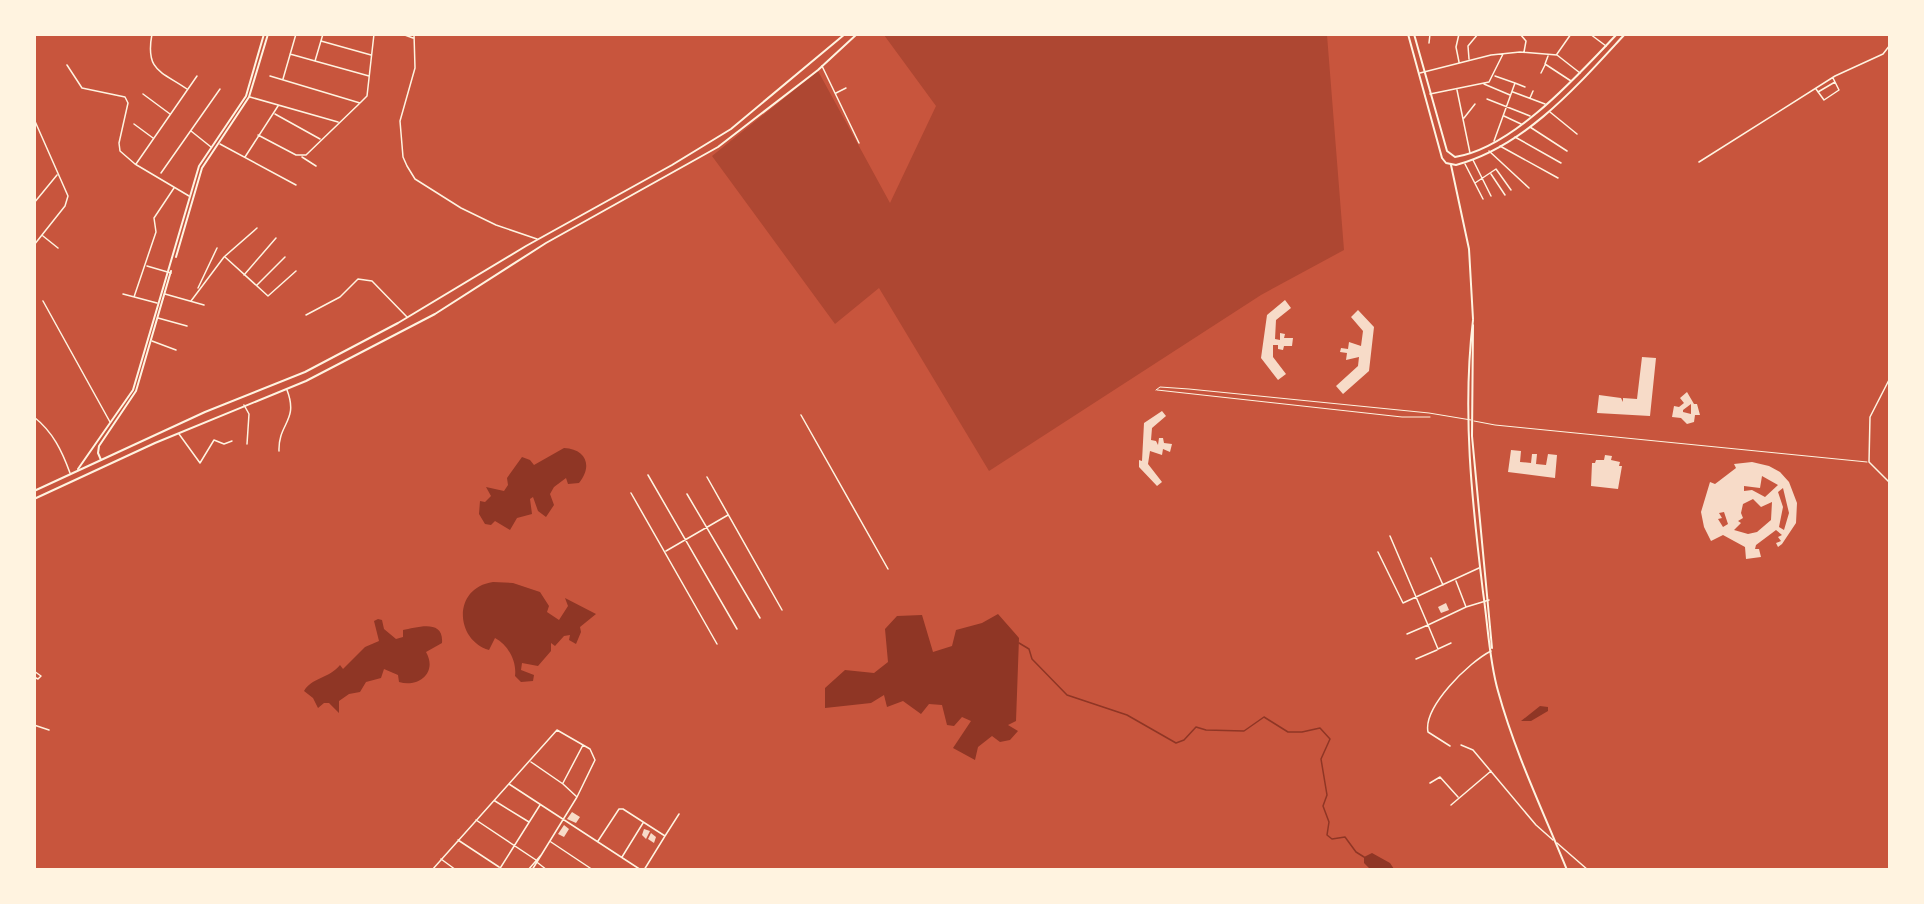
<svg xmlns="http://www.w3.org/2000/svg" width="1924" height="904" viewBox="0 0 1924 904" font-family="Quicksand,sans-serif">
<rect width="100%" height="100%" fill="#c8553d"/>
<path fill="#ae4732" d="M 884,35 L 1327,35 L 1344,250 L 1261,295 L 989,471 L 879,288 L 835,324 L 712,156 L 818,71 L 890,203 L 936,106 Z"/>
<path fill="#8f3625" d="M 564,448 C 586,449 593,466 579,483 L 568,484 L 566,478 L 554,487 L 550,494 L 554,505 L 546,517 L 538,511 L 533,497 L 530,499 L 532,514 L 517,518 L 510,530 L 495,521 L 491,525 L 485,524 L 479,514 L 480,501 L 485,502 L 491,496 L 486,487 L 504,491 L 508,485 L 507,478 L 522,457 L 530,460 L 534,465 Z
M 493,582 L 513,583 L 540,592 L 549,606 L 547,612 L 559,620 L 568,606 L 565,598 L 596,614 L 580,627 L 581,632 L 576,644 L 569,640 L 570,635 L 564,636 L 555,646 L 551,643 L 551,651 L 538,666 L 522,663 L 521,670 L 534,675 L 533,681 L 521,682 L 515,676 C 517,661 508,645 495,638 L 489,650 C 455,640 452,588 493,582 Z
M 998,614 L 1019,638 L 1016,721 L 1008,725 L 1018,731 L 1010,740 L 1000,742 L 992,736 L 978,747 L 975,760 L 953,748 L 971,721 L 962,717 L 954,726 L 947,725 L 942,705 L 929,704 L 921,714 L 903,701 L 887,707 L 884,695 L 871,703 L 825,708 L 825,688 L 845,670 L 874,673 L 888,662 L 885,629 L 897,616 L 922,615 L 933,652 L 952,646 L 956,630 L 982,623 Z
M 378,619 L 382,620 L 384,629 L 396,639 L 403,637 L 403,630 C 416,628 444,618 442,643 L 426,652 C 438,673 418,688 399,682 L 398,675 L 384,669 L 381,678 L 366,682 L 360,692 L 349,694 L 339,701 L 339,713 L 329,703 L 324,703 L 318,708 L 313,698 L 304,691 C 311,678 330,678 340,665 L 343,669 L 365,647 L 379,641 L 374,621 Z
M 1540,706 L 1548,707 L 1548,711 L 1531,721 L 1521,721 Z
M 1372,853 L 1390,863 L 1394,869 L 1370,869 L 1364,863 L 1364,857 Z"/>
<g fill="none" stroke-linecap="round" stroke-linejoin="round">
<path stroke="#8f3625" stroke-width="1.5" d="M 1019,643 L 1029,649 L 1032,659 L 1067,695 L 1127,715 L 1176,743 L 1184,740 L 1196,727 L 1206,730 L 1244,731 L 1264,717 L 1288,732 L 1302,732 L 1320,728 L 1330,739 L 1321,759 L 1327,795 L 1323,806 L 1329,822 L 1327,835 L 1332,839 L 1345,837 L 1356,852 L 1364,857"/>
</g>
<path fill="#f7dbc8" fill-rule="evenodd" d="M 1285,300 L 1291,308 L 1276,320 L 1275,339 L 1280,340 L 1280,333 L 1285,334 L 1284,338 L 1293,338 L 1292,346 L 1284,346 L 1283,350 L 1278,349 L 1278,345 L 1273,345 L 1273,357 L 1286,374 L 1278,380 L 1261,358 L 1267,315 Z
M 1358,310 L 1374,327 L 1369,371 L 1343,394 L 1336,386 L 1358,366 L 1359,357 L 1346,360 L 1347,353 L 1340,352 L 1341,348 L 1348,349 L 1349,342 L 1361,346 L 1363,331 L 1351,317 Z
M 1642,357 L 1656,358 L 1650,416 L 1597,413 L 1599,395 L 1621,398 L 1623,402 L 1623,398 L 1637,399 Z
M 1687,392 L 1694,404 L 1697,404 L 1700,415 L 1695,415 L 1694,422 L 1687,424 L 1681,418 L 1672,417 L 1674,406 L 1679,407 L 1684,403 L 1680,398 ZM 1691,404 L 1691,414 L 1683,412 L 1683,410 Z
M 1162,411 L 1166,416 L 1152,428 L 1151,440 L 1156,441 L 1158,445 L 1159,438 L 1163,438 L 1164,443 L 1172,444 L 1170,452 L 1163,449 L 1162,455 L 1150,451 L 1148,464 L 1162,482 L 1157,486 L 1139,467 L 1139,460 L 1142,461 L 1144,423 Z
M 1511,450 L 1521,451 L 1520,462 L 1531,463 L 1532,454 L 1537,454 L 1536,464 L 1546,465 L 1548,454 L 1557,455 L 1555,478 L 1508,472 Z
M 1605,455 L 1612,456 L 1611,460 L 1620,462 L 1619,466 L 1622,466 L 1618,489 L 1591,486 L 1592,463 L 1595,463 L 1596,460 L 1604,460 Z
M 1752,462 L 1769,466 L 1780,472 L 1789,482 L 1797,503 L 1796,523 L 1782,544 L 1778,547 L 1776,543 L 1781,541 L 1778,537 L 1782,535 L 1776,530 L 1756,545 L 1755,549 L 1759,549 L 1761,557 L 1746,559 L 1745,547 L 1723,535 L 1711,541 L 1704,527 L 1701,512 L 1710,482 L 1715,484 L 1719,481 L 1736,468 L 1734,464 ZM 1762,476 L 1778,485 L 1765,497 L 1752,490 L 1744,491 L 1744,486 L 1760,488 ZM 1783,488 L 1789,513 L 1784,530 L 1779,527 L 1783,507 L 1778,492 ZM 1753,499 L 1761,507 L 1772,502 L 1771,520 L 1757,532 L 1748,534 L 1734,530 L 1741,523 L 1738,521 L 1743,518 L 1741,513 L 1743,504 ZM 1724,512 L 1728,524 L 1723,527 L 1718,519 L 1722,518 L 1719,513 Z
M 1446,603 L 1449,610 L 1441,613 L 1438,607 Z
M 572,812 L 580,817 L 576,823 L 567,819 Z
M 564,825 L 569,829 L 564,837 L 558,834 Z
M 644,829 L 650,831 L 646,839 L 642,835 Z
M 651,833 L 656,837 L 654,843 L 648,839 Z"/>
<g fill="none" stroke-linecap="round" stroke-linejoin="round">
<path stroke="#fff3e0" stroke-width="1" d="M 1156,390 L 1160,387 L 1189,389 L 1429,413 L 1471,420
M 1157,390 L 1402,417 L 1430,417
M 1474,421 L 1495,425 L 1867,462"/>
<path stroke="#fff3e0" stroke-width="1.5" d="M 152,34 C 145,71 161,71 187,89
M 402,34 L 413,38
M 414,34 L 415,68 L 400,121 L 403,157 L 407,166 L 415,179 L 461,208 L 496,225 L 537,239
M 1520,34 L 1526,41 L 1524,52
M 1590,34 L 1606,46
M 321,41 L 371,55
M 1429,43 L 1430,34
M 290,54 L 315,61 L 323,34
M 1557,54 L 1571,34
M 1548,56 L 1545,64 L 1571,81
M 1469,59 L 1468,46 L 1478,34
M 315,61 L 369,76
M 1459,62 L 1456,47 L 1459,34
M 67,65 L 82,88 L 125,97 L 128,103 L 119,143 L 120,151 L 135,164 L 189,196
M 822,66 L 859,143
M 1420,73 L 1491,55 L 1520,52 L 1557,55 L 1580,73
M 1541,73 L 1545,65
M 270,76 L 360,103 L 367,96 L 374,34
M 1495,76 L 1515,83
M 283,79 L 296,34
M 1484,84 L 1510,95
M 1816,89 L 1824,100 L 1839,90 L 1833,78
M 1457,90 L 1470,153
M 1513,92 L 1545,104
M 1818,92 L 1835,82
M 836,93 L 846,88
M 143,94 L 170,114
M 1430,94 L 1489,82 L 1503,54
M 250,97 L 338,122
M 1530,98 L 1533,91
M 1487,99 L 1530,116
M 1550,112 L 1577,134
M 275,114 L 320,139
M 1504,116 L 1521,124
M 1464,118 L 1475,104
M 34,119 L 68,196 L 65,206 L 34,245
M 134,124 L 153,138
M 1530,127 L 1567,151
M 191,131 L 211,147
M 258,135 L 296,155 L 306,155 L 359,104
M 1515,137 L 1561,163
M 1494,141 L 1515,83 L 1525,87
M 220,144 L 296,185
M 1500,146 L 1558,178
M 1489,151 L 1529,188
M 245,157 L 278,106
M 302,157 L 316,166
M 1473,160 L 1491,196
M 1699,162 L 1835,76 L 1883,54 L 1890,45
M 136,164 L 197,76
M 1465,164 L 1483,199
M 161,173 L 220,89
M 1491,174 L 1505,195
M 1475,183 L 1496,169 L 1511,190
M 34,203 L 57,175
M 43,236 L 58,248
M 225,257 L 268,296 L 296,271
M 147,266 L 171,273
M 244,275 L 276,238
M 257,285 L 285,257
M 198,288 L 217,248
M 123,294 L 157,303
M 165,294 L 204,305
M 134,297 L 156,232 L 154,218 L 174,188
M 43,301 L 110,422
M 191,301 L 224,257 L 257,228
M 306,315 L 340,297 L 358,279 L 372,281 L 407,317
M 158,318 L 187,326
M 152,341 L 176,350
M 1890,378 L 1870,417 L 1869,462 L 1890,483
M 244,405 L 249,414 L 247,444
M 801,415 L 888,569
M 34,417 C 53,432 62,451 70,473
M 179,434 L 200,463 L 214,440 L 224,444 L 232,441
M 279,451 C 278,423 299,421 287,390
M 648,475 L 737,629
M 707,477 L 782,610
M 631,493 L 717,644
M 687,494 L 760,618
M 1390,536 L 1428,625 L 1466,607 L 1489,600
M 666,551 L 728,515
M 1378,552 L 1403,603 L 1479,568
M 1431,558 L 1443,585
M 1456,581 L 1466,607
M 1407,634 L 1428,625 L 1438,649 L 1451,643
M 1416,659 L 1437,650
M 34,671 L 41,676 L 38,679 L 34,677
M 34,725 L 49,730
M 1461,745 L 1473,750 L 1536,825 L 1553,840
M 1450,746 L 1428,732 C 1423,707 1469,662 1491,651
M 531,762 L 563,784 L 577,797
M 563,783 L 583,745
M 1430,783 L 1440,777 L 1458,797
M 509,784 L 641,870
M 495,801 L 529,822
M 1451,805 L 1491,771
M 476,820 L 536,860
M 665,836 L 679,814
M 458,840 L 499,867
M 598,841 L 619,809 L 623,809 L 665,836 L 644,870
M 551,842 L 593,870
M 1557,843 L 1588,870
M 622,857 L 643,823
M 441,859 L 456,870
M 538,863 L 547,870
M 432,870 L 557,730 L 590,749 L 595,760 L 577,797 L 532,870
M 499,870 L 540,805
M 528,870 L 542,854"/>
<path stroke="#fff3e0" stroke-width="2" d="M 1451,165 L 1469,249 L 1473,319
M 176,257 L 202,168 L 249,97 L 268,34
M 1473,320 C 1462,411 1472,502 1483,592 C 1488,625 1489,660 1498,691 C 1515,753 1543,811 1567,870
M 1473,325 L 1472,436 L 1492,648
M 101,460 L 98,453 L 99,446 L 136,391 L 171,271
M 78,469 L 133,390 L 199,166 L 246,96 L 264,34"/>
<path stroke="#fff3e0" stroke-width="2" d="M 1408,34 L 1442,158 L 1446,163 L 1456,165 C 1526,146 1578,85 1625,34
M 1414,34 L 1447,151 L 1455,157 C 1513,148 1578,75 1617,34
M 34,491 L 205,412 L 305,372 L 398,323 L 526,246 L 672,165 L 731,129 L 845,34
M 34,499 L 155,443 L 306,381 L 435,314 L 546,243 L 718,147 L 818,70 L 857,34"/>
</g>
<rect width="1924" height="904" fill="none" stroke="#fff3e0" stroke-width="72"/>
</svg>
